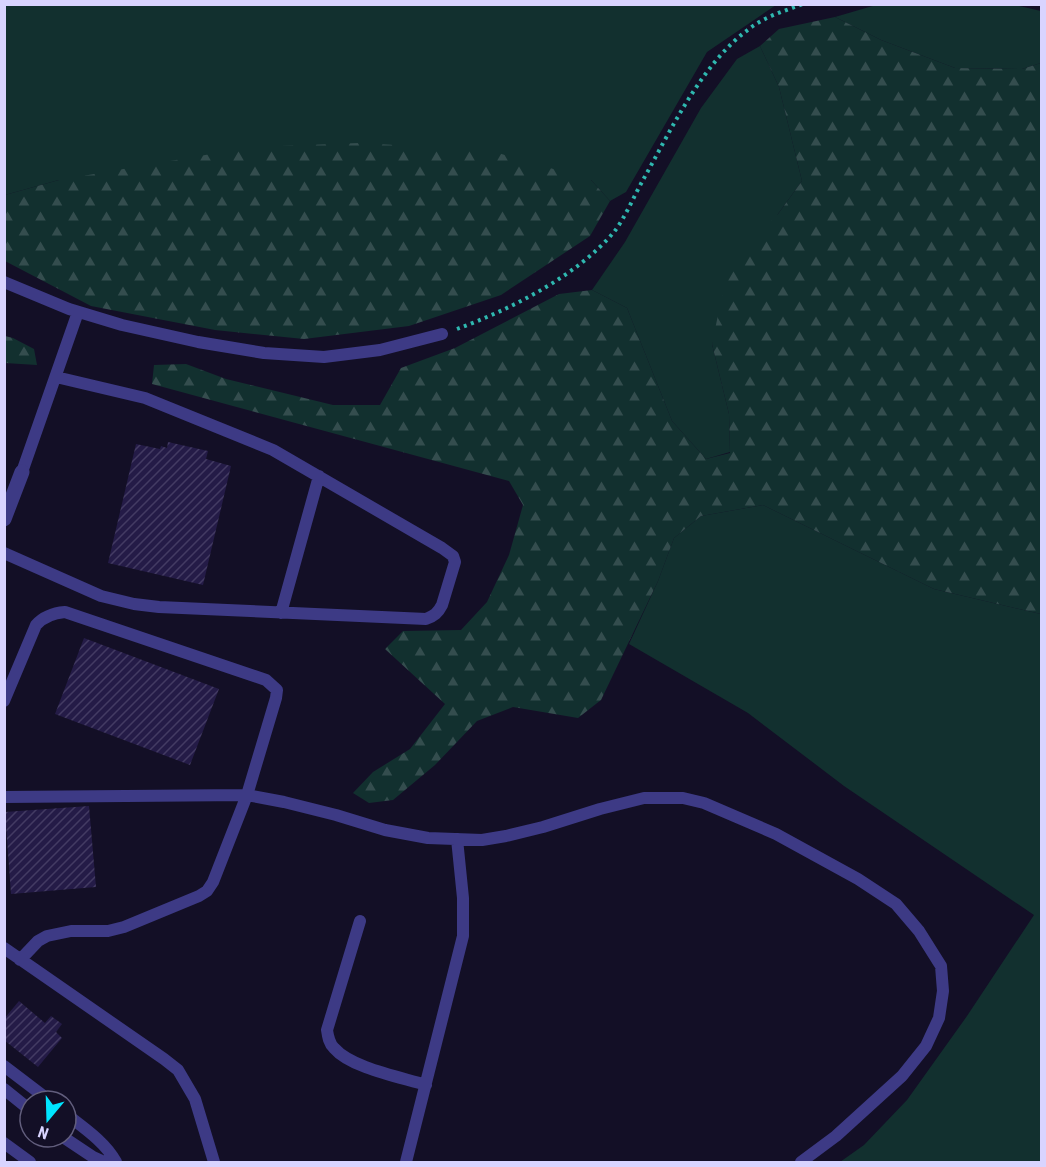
<svg xmlns="http://www.w3.org/2000/svg" width="1046" height="1167" viewBox="0 0 1046 1167" font-family="'Roboto Condensed',sans-serif">
<defs>
<pattern id="forest-firs" width="22" height="20" patternUnits="userSpaceOnUse" patternTransform="scale(1.5)"><rect width="22" height="20" fill="#12302f"/><path d="M5 1l3.5 6h-7zM16 11l3.5 6h-7z" fill="#344d4e"/></pattern>
<pattern id="building-hatch" width="6" height="6" patternUnits="userSpaceOnUse" patternTransform="scale(1.5)"><rect width="6" height="6" fill="#241b47"/><path d="M-1 1l2-2M0 6l6-6M5 7l2-2" fill="none" stroke="#433b63"/></pattern>
</defs>
<rect width="100%" height="100%" fill="#130f26"/>
<path fill="#12302f" d="M 5,5 L 776,5 L 707,52 L 626,192 L 610,201 L 591,180 L 59,180 L 5,195 Z
M 876,5 L 1015,5 L 1041,11 L 1041,63 L 1022,69 L 955,68 L 881,40 L 835,17 Z
M 760,46 L 779,87 L 802,181 L 778,214 L 712,344 L 729,414 L 730,452 L 706,459 L 672,421 L 627,308 L 592,290 L 625,242 L 701,108 L 737,59 Z
M 763,505 L 934,589 L 1041,614 L 1041,1162 L 840,1162 L 864,1145 L 907,1100 L 967,1016 L 1034,915 L 844,786 L 748,713 L 629,644 L 658,581 L 674,538 L 701,516 Z"/>
<path fill="url(#forest-firs)" d="M 835,17 L 881,40 L 955,68 L 1022,69 L 1041,63 L 1041,614 L 934,589 L 763,505 L 701,516 L 674,538 L 658,581 L 601,700 L 578,718 L 513,707 L 477,721 L 435,765 L 393,800 L 369,803 L 353,793 L 373,772 L 410,749 L 445,704 L 385,649 L 403,631 L 461,630 L 487,602 L 509,555 L 523,505 L 509,481 L 152,384 L 154,365 L 186,364 L 226,379 L 333,405 L 380,405 L 401,368 L 455,348 L 559,294 L 592,290 L 627,308 L 672,421 L 706,459 L 730,453 L 729,414 L 712,344 L 728,267 L 778,214 L 802,181 L 779,87 L 760,46 L 779,29 Z
M 359,143 L 488,150 L 591,180 L 610,201 L 590,236 L 501,295 L 409,326 L 304,339 L 215,330 L 91,306 L 5,261 L 5,195 L 59,180 L 252,147 Z
M 5,336 L 13,338 L 34,349 L 37,365 L 5,363 Z"/>
<path fill="url(#building-hatch)" d="M 168,442 L 208,451 L 206,459 L 231,466 L 203,585 L 108,563 L 136,444 L 160,449 L 161,446 L 167,448 Z
M 84,638 L 219,689 L 190,765 L 55,714 Z
M 89,806 L 96,887 L 11,894 L 5,812 Z
M 19,1001 L 45,1023 L 51,1016 L 62,1024 L 56,1032 L 62,1038 L 38,1067 L 4,1040 L 4,1019 Z"/>
<g fill="none" stroke-linecap="round" stroke-linejoin="round">
<path stroke="#2fb8b0" stroke-width="4" stroke-dasharray="3 4.5" stroke-linecap="butt" d="M 457,329 C 511,309 577,276 614,232 C 625,218 634,196 643,180 C 671,130 702,63 749,29 C 764,17 784,11 803,4"/>
<path stroke="#3d3a85" stroke-width="12" d="M 4,282 L 69,309 L 122,325 L 198,342 L 264,353 L 324,357 L 380,350 L 442,334
M 22,472 L 78,312
M 4,553 L 101,596 L 134,604 L 159,607 L 426,619 C 434,616 438,613 442,605 L 455,562 L 453,556 L 442,548 L 273,450 L 145,398 L 56,377
M 281,613 L 319,476
M 4,701 L 36,625 C 44,616 53,613 65,612 L 266,680 L 277,690 L 276,698 L 247,795 L 213,882 L 207,891 L 199,896 L 124,927 L 108,931 L 71,931 L 47,936 L 38,941 L 20,960
M 4,797 L 247,795 L 284,802 L 336,815 L 385,830 L 428,838 L 482,840 L 506,836 L 543,827 L 600,809 L 644,798 L 683,798 L 704,803 L 776,834 L 858,879 L 896,904 L 919,931 L 941,966 L 943,991 L 939,1018 L 926,1046 L 902,1076 L 836,1136 L 801,1162
M 360,921 L 327,1030 C 328,1037 329,1043 334,1048 C 351,1068 400,1077 426,1085
M 4,948 L 164,1059 L 178,1070 L 195,1099 L 214,1162
M 4,1066 L 50,1101
M 4,1089 L 30,1110
M 66,1114 C 84,1128 105,1142 116,1162
M 63,1137 L 93,1157 L 104,1162
M 4,1143 L 30,1162
M 406,1162 L 463,936 L 463,898 L 457,839"/>
<path stroke="#3d3a85" stroke-width="15" d="M 4,519 L 22,472"/>
</g>
<rect width="1046" height="1167" fill="none" stroke="#d9d4ff" stroke-width="12"/>
<g transform="translate(48 1119) rotate(199)"><circle r="28" fill="#130f26" stroke="#625e7d" stroke-width="1.5"/>
<path d="M0-4.5L10 22L0 15L-10 22Z" fill="#00e5ff"/>
<text y="-9" font-size="16" font-weight="bold" text-anchor="middle" fill="#d9d4ff">N</text>
</g>
</svg>
